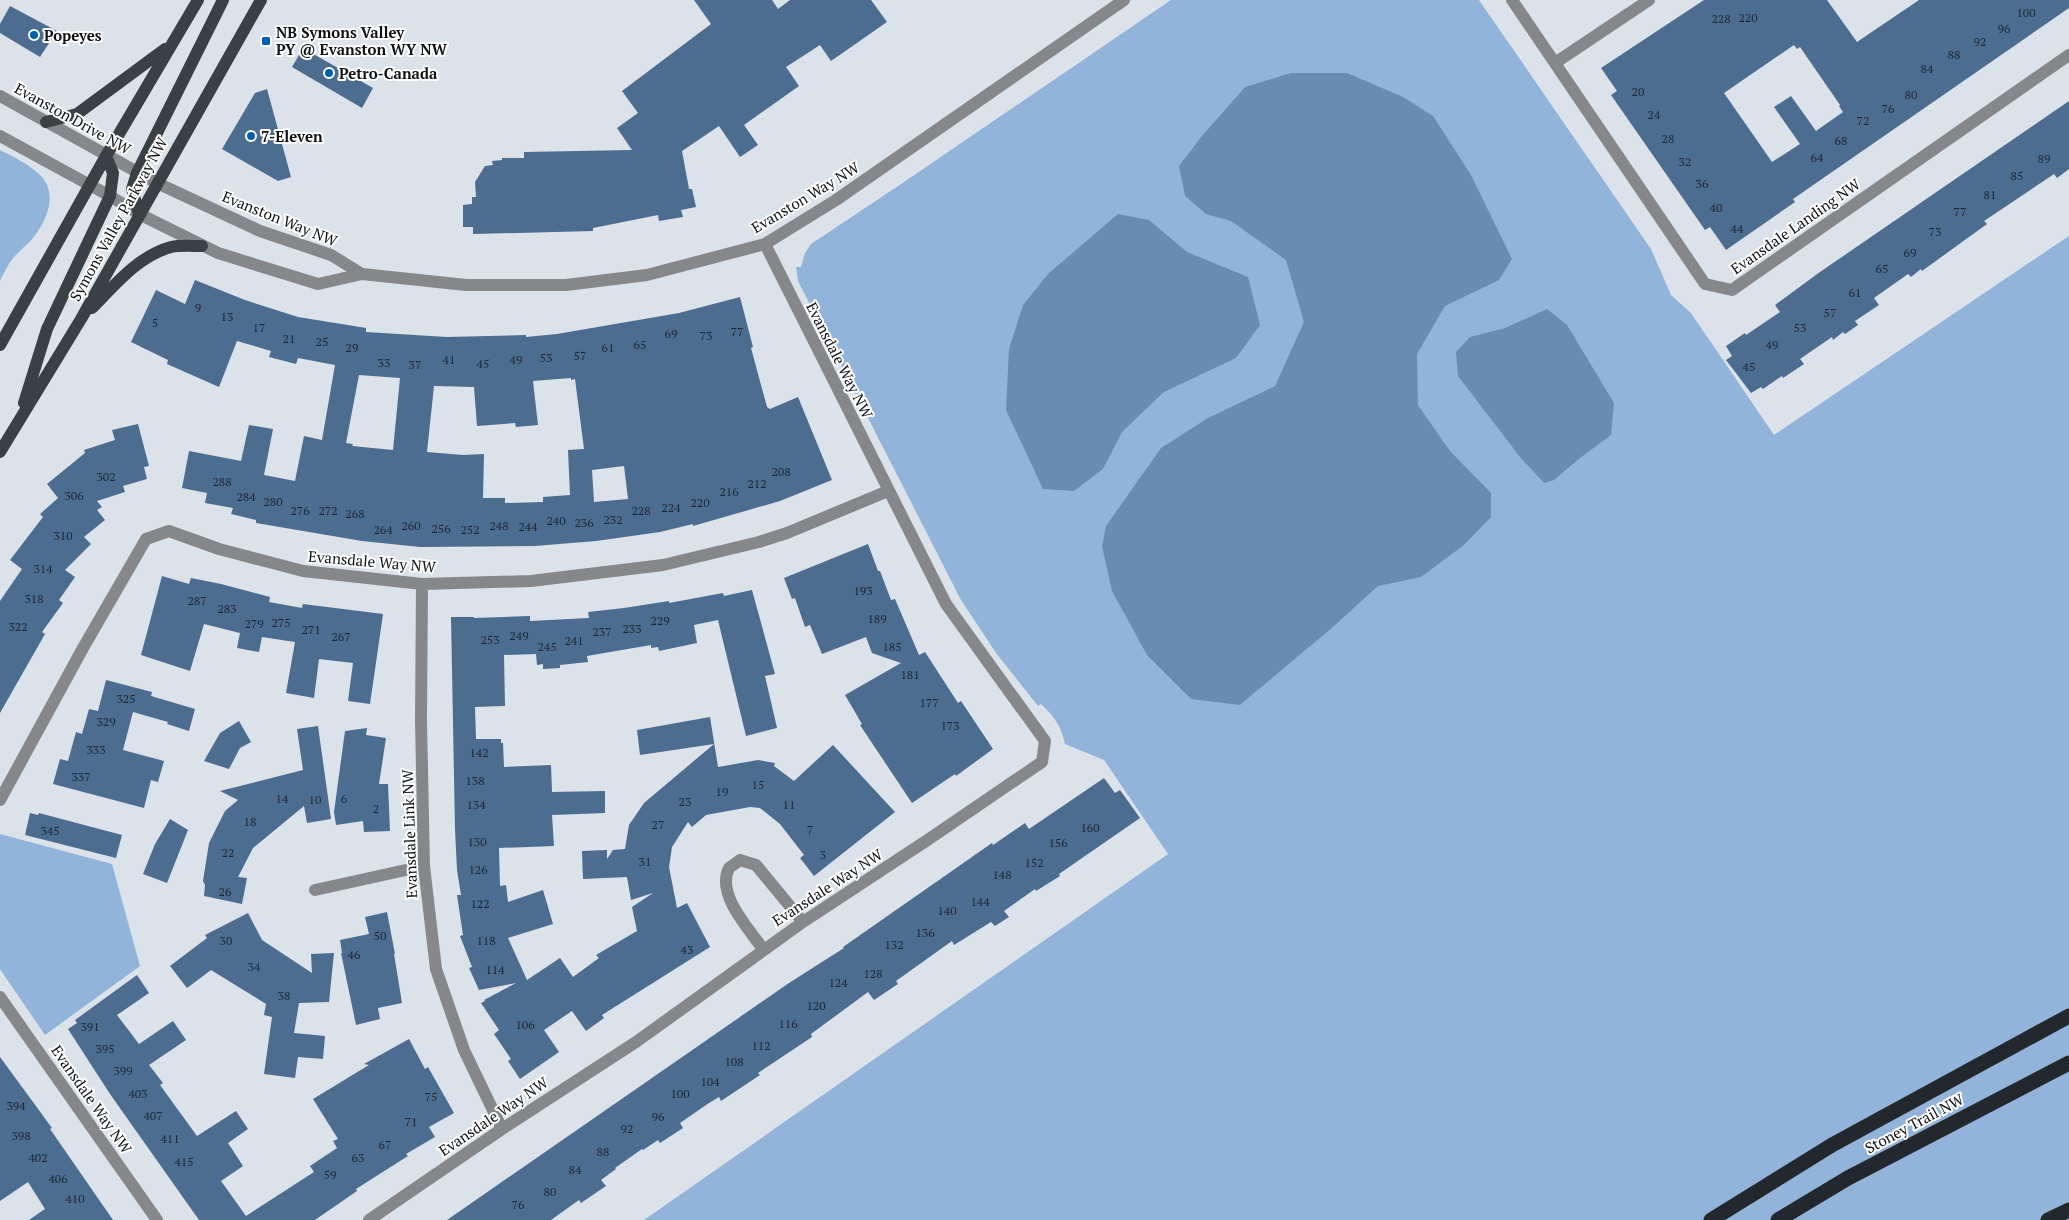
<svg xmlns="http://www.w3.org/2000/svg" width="2069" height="1220" viewBox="0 0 2069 1220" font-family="'PT Serif',serif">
<rect width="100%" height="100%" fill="#dbe2ea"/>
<path fill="#92b4da" d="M 1171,0 L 1479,0 L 1651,249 L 1671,295 L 1691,313 L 1774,435 L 2069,236 L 2069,1220 L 644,1220 L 1168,854 L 1104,760 L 1065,744 C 1061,726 1054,716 1041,704 L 1038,706 L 996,653 L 961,600 L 798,281 L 796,267 L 801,267 L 805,253 L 811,244 L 904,182 Z
M 0,150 C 14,157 31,165 42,177 C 58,196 46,222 33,238 C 27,245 20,250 14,257 C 8,264 4,273 0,281 Z
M 0,834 L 112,864 L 140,966 L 45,1035 L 0,969 Z"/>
<path fill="#6b8cb2" d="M 1291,73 L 1347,73 L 1403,97 L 1433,116 L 1471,175 L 1512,259 L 1499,280 L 1445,306 L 1417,354 L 1418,405 L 1450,451 L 1491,493 L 1491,517 L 1464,545 L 1421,577 L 1378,586 L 1334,626 L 1240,705 L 1191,699 L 1147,655 L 1112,591 L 1102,546 L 1106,526 L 1161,448 L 1208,418 L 1275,386 L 1304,322 L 1286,260 L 1231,221 L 1206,214 L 1185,196 L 1179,166 L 1202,136 L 1245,87 Z
M 1118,214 L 1149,220 L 1187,252 L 1248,277 L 1260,325 L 1236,358 L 1164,392 L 1122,432 L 1103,469 L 1074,491 L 1043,489 L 1006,410 L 1009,349 L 1023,305 L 1048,274 Z
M 1547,309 L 1567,325 L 1614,403 L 1611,435 L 1580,458 L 1554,480 L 1544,483 L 1520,457 L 1458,376 L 1456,352 L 1470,337 L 1505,328 Z"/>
<path fill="#4c6c90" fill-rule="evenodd" d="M 694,0 L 772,0 L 778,9 L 790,0 L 871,0 L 887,22 L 831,61 L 820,45 L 786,67 L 799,86 L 744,125 L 758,145 L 740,157 L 719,126 L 682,151 L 689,189 L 692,189 L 696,207 L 681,210 L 683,217 L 659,221 L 658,215 L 593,228 L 593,231 L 473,234 L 473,227 L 463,227 L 463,205 L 472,204 L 472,197 L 476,197 L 475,182 L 485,166 L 493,165 L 492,161 L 502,160 L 502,158 L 524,158 L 524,152 L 632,150 L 617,128 L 638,113 L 622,91 L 711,24 Z
M 1704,0 L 1827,0 L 1857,42 L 1919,0 L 2069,0 L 2069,8 L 1793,199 L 1795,202 L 1726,250 L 1710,227 L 1705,230 L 1611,95 L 1617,91 L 1601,68 ZM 1794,45 L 1797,49 L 1800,47 L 1840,105 L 1839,106 L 1843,112 L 1816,131 L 1791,96 L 1774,107 L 1800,144 L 1772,162 L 1724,93 Z
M 10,6 L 57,31 L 40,57 L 0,33 L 0,24 Z
M 303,48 L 373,88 L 362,108 L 292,67 Z
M 267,89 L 291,177 L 278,181 L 222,149 L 255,93 Z
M 2069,101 L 2069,169 L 2057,178 L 2054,174 L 1984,221 L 1987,224 L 1922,271 L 1921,269 L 1911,277 L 1908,274 L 1874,298 L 1879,305 L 1855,321 L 1858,325 L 1845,334 L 1843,332 L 1833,340 L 1832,337 L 1800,359 L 1804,364 L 1783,378 L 1782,376 L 1763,389 L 1761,387 L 1751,393 L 1726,360 L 1732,356 L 1726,346 L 1745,333 L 1746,335 L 1780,312 L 1775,305 L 1820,272 Z
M 195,280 L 245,300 L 298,317 L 366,328 L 366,332 L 447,337 L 526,335 L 526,337 L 557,334 L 679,313 L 740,297 L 753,347 L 751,348 L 767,407 L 770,409 L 798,397 L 832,480 L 780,501 L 693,526 L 693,524 L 660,532 L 596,541 L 535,546 L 420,547 L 362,541 L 256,523 L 256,520 L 231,514 L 233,508 L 205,503 L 207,493 L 182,488 L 189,451 L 241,461 L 249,425 L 273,429 L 264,475 L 295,481 L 304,436 L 322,440 L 335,365 L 298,358 L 296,364 L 269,357 L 271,351 L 237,341 L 219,387 L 167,364 L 168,360 L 131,342 L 156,290 L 185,304 ZM 359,375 L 400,378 L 393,450 L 352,446 L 353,444 L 346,443 ZM 571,378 L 571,380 L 575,379 L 584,449 L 568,450 L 570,495 L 543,497 L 543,502 L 505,503 L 505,498 L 483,498 L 484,454 L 463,455 L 427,452 L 434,386 L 474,387 L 477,426 L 515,423 L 516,427 L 538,425 L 533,381 ZM 624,466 L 628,499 L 594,502 L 592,470 Z
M 138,424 L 149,466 L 144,467 L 147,479 L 123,486 L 125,492 L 97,501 L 102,507 L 97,510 L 105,520 L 84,537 L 91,544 L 65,570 L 75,577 L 59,600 L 63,603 L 42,632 L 45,634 L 0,713 L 0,601 L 22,569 L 10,560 L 43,517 L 40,514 L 58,498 L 47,484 L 85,453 L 84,450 L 115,440 L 112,430 Z
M 868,544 L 878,571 L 880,571 L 891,600 L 895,599 L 919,655 L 925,652 L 958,703 L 961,701 L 993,749 L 956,776 L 955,774 L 912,803 L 860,725 L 862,724 L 845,695 L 901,663 L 872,653 L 866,637 L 822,654 L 810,625 L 805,627 L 795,598 L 792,599 L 784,578 Z
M 162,576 L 189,584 L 191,578 L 221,584 L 270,597 L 269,602 L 302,608 L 303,604 L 383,614 L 370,704 L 348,701 L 353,663 L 319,659 L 314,698 L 286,693 L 295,642 L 262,637 L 259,652 L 237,648 L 240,633 L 204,624 L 190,671 L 141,655 Z
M 752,590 L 775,674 L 765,676 L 777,728 L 746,736 L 718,620 L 694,625 L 697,643 L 659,651 L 658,647 L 651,648 L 651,645 L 587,656 L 588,662 L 560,665 L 560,668 L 543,669 L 543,664 L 537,665 L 536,654 L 504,655 L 505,706 L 475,707 L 476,739 L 501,739 L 501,743 L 503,743 L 504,767 L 551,765 L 552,792 L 605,791 L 605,813 L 552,815 L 554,846 L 499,848 L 500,886 L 506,885 L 508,902 L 543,890 L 553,924 L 508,938 L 527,980 L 560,958 L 573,977 L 599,958 L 596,955 L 637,931 L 632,907 L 653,893 L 631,900 L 627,877 L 583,879 L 582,851 L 607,850 L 607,859 L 613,850 L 625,849 L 629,825 L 644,803 L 714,744 L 640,755 L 637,730 L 710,717 L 718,767 L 758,760 L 775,763 L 774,766 L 794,781 L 833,745 L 895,812 L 814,876 L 800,858 L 804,855 L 780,824 L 760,808 L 750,807 L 706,815 L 692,827 L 688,822 L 672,847 L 669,867 L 677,908 L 687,903 L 710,947 L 602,1015 L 604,1018 L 586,1031 L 572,1011 L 544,1030 L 559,1052 L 520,1079 L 508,1061 L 511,1059 L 494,1034 L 499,1030 L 481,1003 L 485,1001 L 484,1000 L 516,983 L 479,990 L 469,968 L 472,967 L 460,936 L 463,935 L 457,895 L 461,895 L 457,870 L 455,829 L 451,617 L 474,617 L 474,618 L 530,616 L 530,621 L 589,618 L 588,612 L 624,608 L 669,601 L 669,603 L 723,593 L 724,596 Z
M 106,680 L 152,692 L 151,696 L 195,709 L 189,731 L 167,724 L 168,722 L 133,712 L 123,750 L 164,761 L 158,782 L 151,780 L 144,808 L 53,784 L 60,759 L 68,761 L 76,732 L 82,734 L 89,709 L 98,711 Z
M 239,721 L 251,742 L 240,748 L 229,769 L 204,761 L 220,733 Z
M 318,726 L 331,819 L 307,823 L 304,806 L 253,848 L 238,877 L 247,878 L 242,904 L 204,896 L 205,885 L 203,881 L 209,843 L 225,811 L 238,800 L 220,791 L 303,770 L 297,729 Z
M 367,728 L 366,735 L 386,738 L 379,784 L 388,784 L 390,831 L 364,832 L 363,821 L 336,825 L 334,812 L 345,731 Z
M 1104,778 L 1115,793 L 1120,790 L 1140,818 L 1059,874 L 1060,876 L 1036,891 L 1035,889 L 1004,911 L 1009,917 L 995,926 L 991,922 L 954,945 L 952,941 L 896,981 L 898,984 L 874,1000 L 868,992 L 811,1034 L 812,1037 L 758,1073 L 760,1075 L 721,1101 L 719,1097 L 709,1103 L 680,1123 L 683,1128 L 660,1143 L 658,1140 L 643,1150 L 642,1149 L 615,1168 L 616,1169 L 601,1180 L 606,1186 L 581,1203 L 579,1200 L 551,1220 L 447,1220 L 789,983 L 844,948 L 843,947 L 992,843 L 993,845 L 1025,823 L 1029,829 Z
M 30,813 L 38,815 L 39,813 L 122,835 L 116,858 L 25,835 Z
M 170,819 L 188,830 L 167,883 L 143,874 L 155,844 Z
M 387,912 L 395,954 L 394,954 L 402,1003 L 378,1008 L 380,1019 L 356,1025 L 341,953 L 342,953 L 340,940 L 369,934 L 365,917 Z
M 248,913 L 262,940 L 312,973 L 311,954 L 334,953 L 329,1002 L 299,1003 L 294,1033 L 325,1036 L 323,1059 L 298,1057 L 295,1078 L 264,1074 L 272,1017 L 264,1015 L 266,1004 L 211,970 L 187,988 L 170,966 L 207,938 L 205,935 Z
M 137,975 L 149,993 L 117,1015 L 139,1044 L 173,1021 L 186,1040 L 149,1065 L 163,1083 L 160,1085 L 197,1136 L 236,1111 L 248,1129 L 228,1143 L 243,1166 L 221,1181 L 246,1216 L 314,1172 L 310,1166 L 337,1148 L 333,1141 L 338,1139 L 313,1099 L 369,1065 L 364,1064 L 409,1039 L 425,1069 L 428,1067 L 454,1113 L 429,1127 L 435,1137 L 406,1154 L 408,1156 L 356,1189 L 357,1191 L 315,1220 L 199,1220 L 110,1094 L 68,1029 L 77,1023 L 75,1020 Z
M 0,1057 L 52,1128 L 50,1129 L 113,1220 L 29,1220 L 45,1209 L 28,1182 L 0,1201 Z"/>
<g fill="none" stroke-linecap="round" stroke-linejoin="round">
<path stroke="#85878b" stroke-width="12" d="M 1512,0 L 1705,284 L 1732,290 L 2069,55
M 1555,63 L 1649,0
M 0,96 L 157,183 L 260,231 L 331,255 L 362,274
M 0,136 L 110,196 L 139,214 L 218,253 L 318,284 L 362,274 L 466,285 L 566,285 L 647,275 L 765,244 L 836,200 L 1124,0
M 422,584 L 421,721 L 424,866 L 436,969 L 464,1050 L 502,1129
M 0,800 L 83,648 L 146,539 L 169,531 L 219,549 L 303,571 L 422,584 L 531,581 L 663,565 L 759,542 L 787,533 L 888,491
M 315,890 L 424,866
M 763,949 C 748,928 716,894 729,868 L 740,860 L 756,865 L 803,922
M 0,997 L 157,1220
M 369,1220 L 502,1129 L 636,1042 L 803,922 L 929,839 L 1042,762 L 1045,741 L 946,604 L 765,244"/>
<path stroke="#3b4045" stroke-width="12" d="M 46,122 L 77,114 L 165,49
M 139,214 L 132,189 L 137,173 L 223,0
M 92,308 C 115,285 138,256 171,247 C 180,245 192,246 202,246
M 0,345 L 106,156 L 198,0
M 24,403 L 47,329 L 110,196 L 113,173 L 106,156
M 0,452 L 81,319 L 261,0"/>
<path stroke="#23282e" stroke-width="15" d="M 1711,1220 L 1832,1145 L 2069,1016
M 1778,1220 L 1848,1178 L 2069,1063
M 2048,1220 L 2069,1210"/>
</g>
<g fill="#0060ad" stroke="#fff" stroke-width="2">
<circle cx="34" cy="35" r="5"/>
<rect x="261" y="36" width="10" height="10" rx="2.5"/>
<circle cx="329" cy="73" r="5"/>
<circle cx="251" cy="136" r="5"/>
</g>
<g text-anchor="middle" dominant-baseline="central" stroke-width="4" stroke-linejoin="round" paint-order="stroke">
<g font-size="12" fill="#1e2732">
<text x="2026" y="12">100</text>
<text x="1748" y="17">220</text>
<text x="1721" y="18">228</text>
<text x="2004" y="28">96</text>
<text x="1980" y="41">92</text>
<text x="1954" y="54">88</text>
<text x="1927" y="68">84</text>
<text x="1638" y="91">20</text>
<text x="1911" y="94">80</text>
<text x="1888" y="108">76</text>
<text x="1654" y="114">24</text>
<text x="1863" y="120">72</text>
<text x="1668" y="138">28</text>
<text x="1841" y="140">68</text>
<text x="1817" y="157">64</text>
<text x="2044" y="158">89</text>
<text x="1685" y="161">32</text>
<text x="2017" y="175">85</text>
<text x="1702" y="183">36</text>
<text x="1990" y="194">81</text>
<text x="1716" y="207">40</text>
<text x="1960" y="211">77</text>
<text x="1737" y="228">44</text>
<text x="1935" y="231">73</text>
<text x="1910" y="252">69</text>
<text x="1882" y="268">65</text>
<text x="1855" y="292">61</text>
<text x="198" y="307">9</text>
<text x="1830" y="312">57</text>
<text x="227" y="316">13</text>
<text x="155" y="322">5</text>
<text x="259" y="327">17</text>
<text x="1800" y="327">53</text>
<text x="737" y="331">77</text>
<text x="671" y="333">69</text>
<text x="706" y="335">73</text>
<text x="289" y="338">21</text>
<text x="322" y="341">25</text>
<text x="640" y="344">65</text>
<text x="1772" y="344">49</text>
<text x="352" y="347">29</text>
<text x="608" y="347">61</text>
<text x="580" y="355">57</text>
<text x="546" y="357">53</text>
<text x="449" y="359">41</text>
<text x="516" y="359">49</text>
<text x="384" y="362">33</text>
<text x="483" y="363">45</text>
<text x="415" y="364">37</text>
<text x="1749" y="366">45</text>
<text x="781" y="471">208</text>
<text x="106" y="476">302</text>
<text x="222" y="481">288</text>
<text x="757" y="483">212</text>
<text x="729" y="491">216</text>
<text x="74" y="495">306</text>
<text x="246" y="496">284</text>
<text x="273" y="501">280</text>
<text x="700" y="502">220</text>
<text x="671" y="507">224</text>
<text x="300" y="510">276</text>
<text x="328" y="510">272</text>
<text x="641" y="510">228</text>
<text x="355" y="513">268</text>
<text x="613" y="519">232</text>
<text x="556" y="520">240</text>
<text x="584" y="522">236</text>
<text x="411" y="525">260</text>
<text x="499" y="525">248</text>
<text x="528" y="526">244</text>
<text x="441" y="528">256</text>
<text x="383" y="529">264</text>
<text x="470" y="529">252</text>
<text x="63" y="535">310</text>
<text x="43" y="568">314</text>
<text x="863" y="590">193</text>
<text x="34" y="598">318</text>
<text x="197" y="600">287</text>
<text x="227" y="608">283</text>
<text x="877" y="618">189</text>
<text x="660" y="620">229</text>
<text x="281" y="622">275</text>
<text x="254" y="623">279</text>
<text x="18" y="626">322</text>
<text x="632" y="628">233</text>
<text x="311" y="629">271</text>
<text x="602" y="631">237</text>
<text x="519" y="635">249</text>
<text x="341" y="636">267</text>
<text x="490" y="639">253</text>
<text x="574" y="640">241</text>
<text x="547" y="646">245</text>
<text x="892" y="646">185</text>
<text x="910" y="674">181</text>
<text x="126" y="698">325</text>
<text x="929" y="702">177</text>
<text x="106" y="721">329</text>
<text x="950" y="725">173</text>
<text x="96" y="749">333</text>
<text x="479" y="752">142</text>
<text x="81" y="776">337</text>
<text x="475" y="780">138</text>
<text x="758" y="784">15</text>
<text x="722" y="791">19</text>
<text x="282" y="798">14</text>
<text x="344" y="798">6</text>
<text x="315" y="799">10</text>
<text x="685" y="801">23</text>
<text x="476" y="804">134</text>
<text x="789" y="804">11</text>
<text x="376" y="808">2</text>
<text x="250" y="821">18</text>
<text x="658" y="824">27</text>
<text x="1090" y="827">160</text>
<text x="810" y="829">7</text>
<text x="50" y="830">345</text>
<text x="477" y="841">130</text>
<text x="1058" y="842">156</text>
<text x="228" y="852">22</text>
<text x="823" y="854">3</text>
<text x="645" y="861">31</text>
<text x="1034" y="862">152</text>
<text x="478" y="869">126</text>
<text x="1002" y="874">148</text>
<text x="225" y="891">26</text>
<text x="980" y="901">144</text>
<text x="480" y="903">122</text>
<text x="947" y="910">140</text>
<text x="925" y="932">136</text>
<text x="380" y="935">50</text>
<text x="226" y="940">30</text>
<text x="486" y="940">118</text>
<text x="894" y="944">132</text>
<text x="687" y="949">43</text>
<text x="354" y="954">46</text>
<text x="254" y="966">34</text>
<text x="495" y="969">114</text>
<text x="873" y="973">128</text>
<text x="838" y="982">124</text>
<text x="284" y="995">38</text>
<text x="816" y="1005">120</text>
<text x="788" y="1023">116</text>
<text x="525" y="1024">106</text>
<text x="90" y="1026">391</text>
<text x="761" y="1045">112</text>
<text x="105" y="1048">395</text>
<text x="734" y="1061">108</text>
<text x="123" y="1070">399</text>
<text x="710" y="1081">104</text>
<text x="138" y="1093">403</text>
<text x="680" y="1093">100</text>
<text x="431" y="1096">75</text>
<text x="16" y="1105">394</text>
<text x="153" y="1115">407</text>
<text x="658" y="1116">96</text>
<text x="411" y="1121">71</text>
<text x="627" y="1128">92</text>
<text x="21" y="1135">398</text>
<text x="170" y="1138">411</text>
<text x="385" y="1144">67</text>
<text x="603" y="1151">88</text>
<text x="38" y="1157">402</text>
<text x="358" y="1157">63</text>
<text x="184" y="1161">415</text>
<text x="575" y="1169">84</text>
<text x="330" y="1174">59</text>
<text x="58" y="1178">406</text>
<text x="550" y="1191">80</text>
<text x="75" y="1198">410</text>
<text x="518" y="1204">76</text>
</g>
<g font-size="15" font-weight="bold" fill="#0e1013" stroke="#fff" text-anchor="start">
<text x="276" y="32">NB Symons Valley<tspan x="276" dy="17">PY @ Evanston WY NW</tspan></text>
<text x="44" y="35">Popeyes</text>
<text x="339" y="73">Petro-Canada</text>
<text x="261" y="136">7-Eleven</text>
</g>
<g font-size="15" fill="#0e1013" stroke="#fff">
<text transform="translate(73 118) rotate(29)">Evanston Drive NW</text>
<text transform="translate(805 197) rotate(-31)">Evanston Way NW</text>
<text transform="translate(280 218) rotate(22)">Evanston Way NW</text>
<text transform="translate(118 219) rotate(-61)">Symons Valley Parkway NW</text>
<text transform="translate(1795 226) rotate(-35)">Evansdale Landing NW</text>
<text transform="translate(840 360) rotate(63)">Evansdale Way NW</text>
<text transform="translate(372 561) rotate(5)">Evansdale Way NW</text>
<text transform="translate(409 834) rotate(-92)">Evansdale Link NW</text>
<text transform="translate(827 887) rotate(-33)">Evansdale Way NW</text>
<text transform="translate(92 1099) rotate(55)">Evansdale Way NW</text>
<text transform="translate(493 1116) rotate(-34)">Evansdale Way NW</text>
<text transform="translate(1914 1123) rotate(-28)">Stoney Trail NW</text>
</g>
</g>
</svg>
